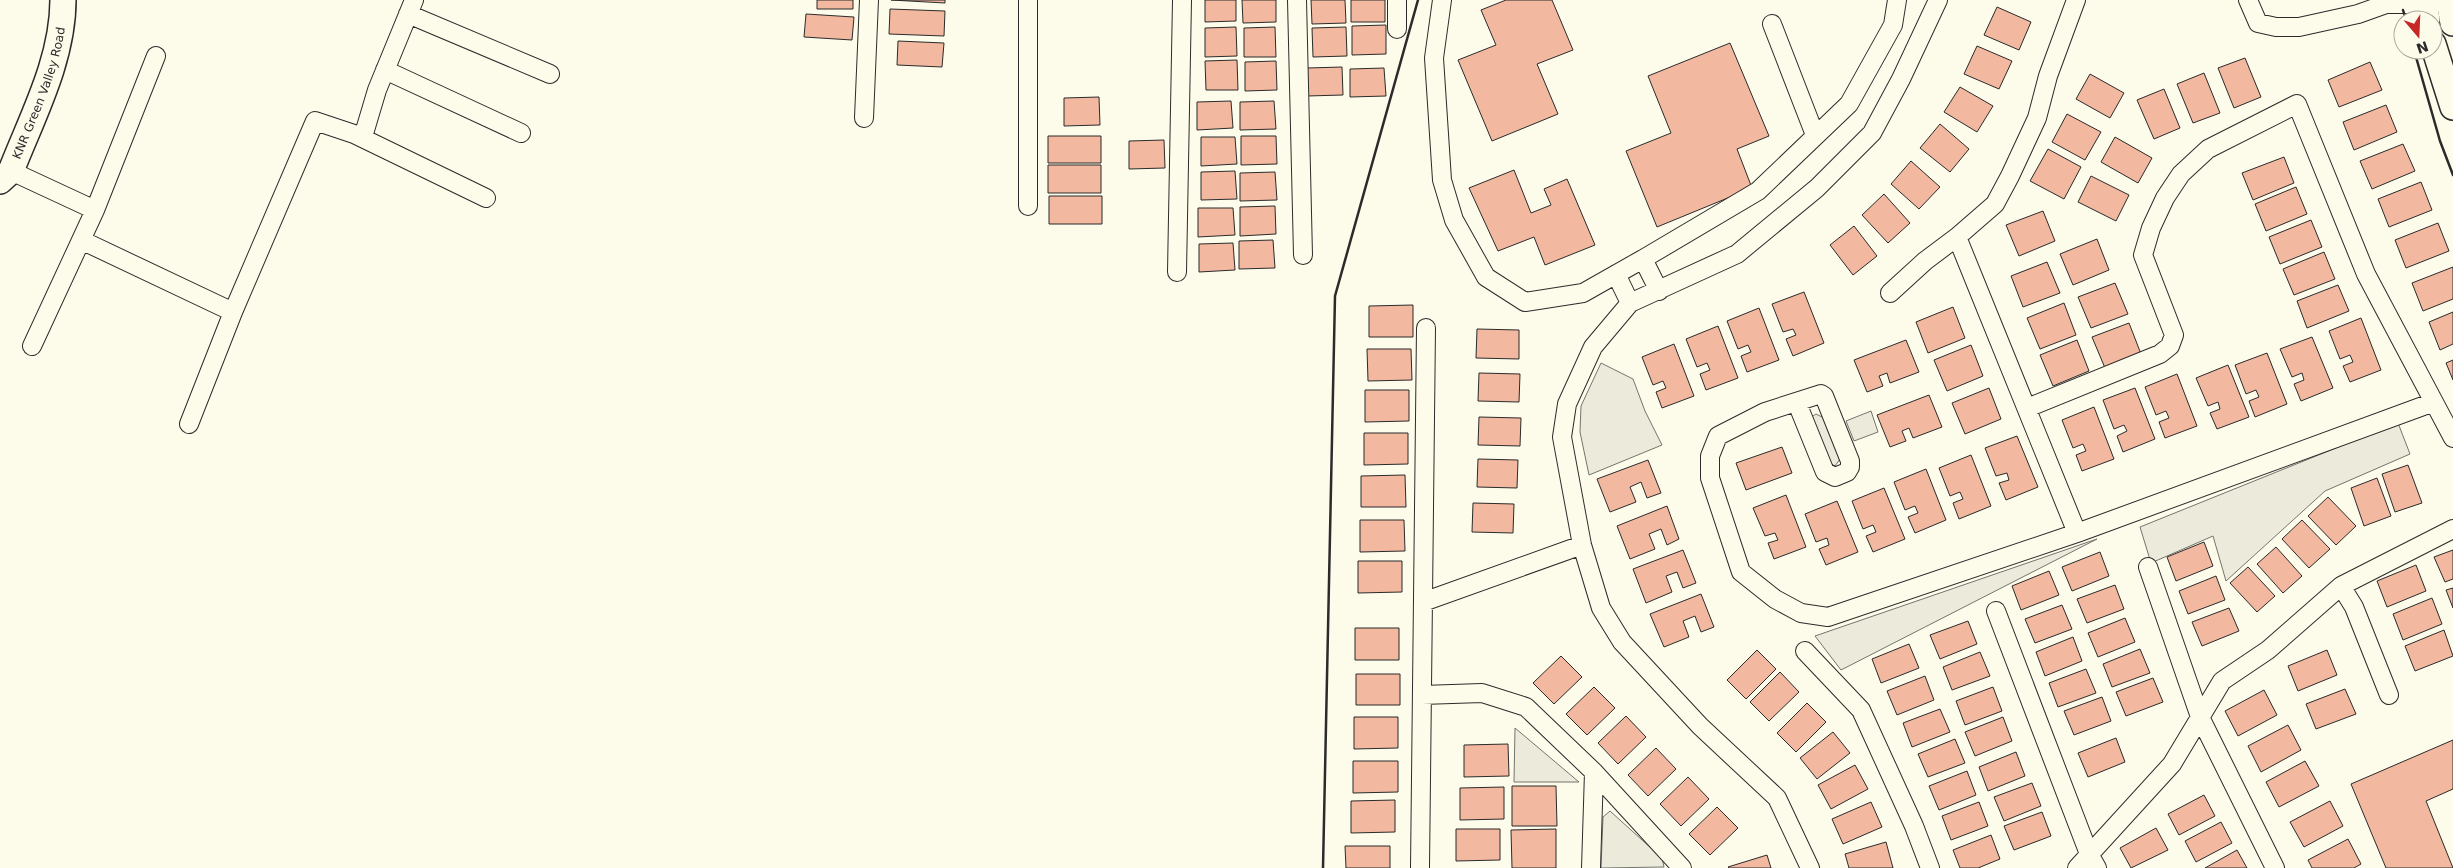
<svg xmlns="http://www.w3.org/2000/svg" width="2453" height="868" viewBox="0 0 2453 868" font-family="'DejaVu Sans',sans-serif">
<rect width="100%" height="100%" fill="#fdfbea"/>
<path fill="#ecebdb" stroke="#74746e" d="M 1601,363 L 1633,379 L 1645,411 L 1662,445 L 1589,475 L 1580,432 L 1581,406 Z
M 1871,411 L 1878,432 L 1854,441 L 1846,421 Z
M 1816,414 L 1824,418 L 1840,459 L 1835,466 L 1827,461 L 1810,418 Z
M 2398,423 L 2410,454 L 2325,491 L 2226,581 L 2213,536 L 2151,563 L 2140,527 Z
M 2097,539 L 1841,670 L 1815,636 Z
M 1515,728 L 1579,782 L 1514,782 Z
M 1610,811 L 1662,858 L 1664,867 L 1601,868 L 1603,817 Z"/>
<path fill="#f2b8a0" stroke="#2b2b2b" d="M 817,0 L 853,0 L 853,9 L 817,9 Z
M 891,0 L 945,0 L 945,3 Z
M 1205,0 L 1236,0 L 1236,21 L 1205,22 Z
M 1242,0 L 1276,0 L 1276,22 L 1243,23 Z
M 1311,0 L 1345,0 L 1346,23 L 1312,24 Z
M 1351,0 L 1385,0 L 1385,22 L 1351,22 Z
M 1506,0 L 1552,0 L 1573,50 L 1537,64 L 1558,114 L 1492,141 L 1458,60 L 1496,45 L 1481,10 Z
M 1997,7 L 2031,22 L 2019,50 L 1984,35 Z
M 890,9 L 945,11 L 944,36 L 889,34 Z
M 806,14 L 854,17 L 852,40 L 804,37 Z
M 1386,25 L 1386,54 L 1352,55 L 1352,26 Z
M 1236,27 L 1237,56 L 1205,57 L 1205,28 Z
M 1275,27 L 1276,57 L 1244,57 L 1244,28 Z
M 1346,27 L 1347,56 L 1313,57 L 1312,28 Z
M 898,41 L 944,43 L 942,67 L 897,65 Z
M 1730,43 L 1769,136 L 1737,149 L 1752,188 L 1657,227 L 1626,151 L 1671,133 L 1648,76 Z
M 1977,46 L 2012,61 L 1999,89 L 1964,74 Z
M 2245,58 L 2261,97 L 2234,108 L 2218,68 Z
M 1237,60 L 1238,90 L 1206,90 L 1205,61 Z
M 1276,61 L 1277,90 L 1245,91 L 1245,62 Z
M 2370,62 L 2382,90 L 2339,107 L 2328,80 Z
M 1342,67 L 1343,95 L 1307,96 L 1307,68 Z
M 1384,68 L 1386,96 L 1350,97 L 1350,69 Z
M 2204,73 L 2220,113 L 2193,123 L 2177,84 Z
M 2090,74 L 2124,93 L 2110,118 L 2076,99 Z
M 1960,87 L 1993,106 L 1977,132 L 1944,112 Z
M 2164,89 L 2180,128 L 2154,139 L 2137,100 Z
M 1099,97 L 1100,125 L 1064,126 L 1064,98 Z
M 1231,101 L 1233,128 L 1197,130 L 1197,102 Z
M 1274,101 L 1276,129 L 1240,130 L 1240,102 Z
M 2386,105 L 2397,132 L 2354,150 L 2343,122 Z
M 2067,114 L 2101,132 L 2085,160 L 2052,142 Z
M 1940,124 L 1969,149 L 1950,172 L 1920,148 Z
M 1048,136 L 1101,136 L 1101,163 L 1048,163 Z
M 1241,136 L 1276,136 L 1277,164 L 1241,165 Z
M 1201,137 L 1235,137 L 1237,164 L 1201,166 Z
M 2115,137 L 2152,158 L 2138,183 L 2101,162 Z
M 1164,140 L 1165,168 L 1129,169 L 1129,141 Z
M 2403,144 L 2415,171 L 2372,189 L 2360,161 Z
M 2048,149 L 2081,167 L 2064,199 L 2030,181 Z
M 2284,157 L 2294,183 L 2253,200 L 2242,173 Z
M 1911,161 L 1940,187 L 1919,209 L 1891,184 Z
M 1048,165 L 1101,165 L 1101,193 L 1048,193 Z
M 1514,170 L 1531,213 L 1551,205 L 1544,189 L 1567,179 L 1595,245 L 1545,265 L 1534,237 L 1498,251 L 1469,188 Z
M 1235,171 L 1237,199 L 1201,200 L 1201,172 Z
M 1275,172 L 1277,200 L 1240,201 L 1240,173 Z
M 2091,176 L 2129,195 L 2116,221 L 2078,202 Z
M 2421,182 L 2432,210 L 2389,227 L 2378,199 Z
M 2296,187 L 2307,214 L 2266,231 L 2255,204 Z
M 1884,194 L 1910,223 L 1888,243 L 1862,215 Z
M 1049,196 L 1102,196 L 1102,224 L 1049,224 Z
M 1275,206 L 1276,234 L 1240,236 L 1240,207 Z
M 1198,208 L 1233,208 L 1235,235 L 1198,237 Z
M 2043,211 L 2055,241 L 2019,256 L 2006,225 Z
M 2311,220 L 2322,247 L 2280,264 L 2269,237 Z
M 2438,223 L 2449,251 L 2406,268 L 2395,240 Z
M 1854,226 L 1877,256 L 1853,275 L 1830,245 Z
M 2097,239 L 2109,270 L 2073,285 L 2060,254 Z
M 1273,240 L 1275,268 L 1239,269 L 1239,241 Z
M 1233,243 L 1235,270 L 1199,272 L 1199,244 Z
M 2324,252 L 2335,279 L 2294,295 L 2283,269 Z
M 2047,262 L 2060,293 L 2023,307 L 2011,276 Z
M 2453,267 L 2453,299 L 2423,311 L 2412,283 Z
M 2115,283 L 2128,314 L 2091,328 L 2078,297 Z
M 2338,285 L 2349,311 L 2307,328 L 2297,301 Z
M 1804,292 L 1824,343 L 1793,356 L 1786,339 L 1796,335 L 1793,329 L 1783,332 L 1772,304 Z
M 2064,303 L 2076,335 L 2040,349 L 2027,318 Z
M 1413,305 L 1413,337 L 1369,337 L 1369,306 Z
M 1953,307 L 1965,338 L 1928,353 L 1916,322 Z
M 1759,308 L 1779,360 L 1747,372 L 1741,356 L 1751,352 L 1748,345 L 1738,349 L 1727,321 Z
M 2453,312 L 2453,344 L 2440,350 L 2429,322 Z
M 2361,318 L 2381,370 L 2350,382 L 2343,366 L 2353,362 L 2350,355 L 2340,359 L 2329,331 Z
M 2129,323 L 2141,354 L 2105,368 L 2092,337 Z
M 1718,326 L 1738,378 L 1706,390 L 1700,374 L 1710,370 L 1707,363 L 1697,367 L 1686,339 Z
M 1477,329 L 1519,330 L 1519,359 L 1476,358 Z
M 2312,337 L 2333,388 L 2301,401 L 2294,384 L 2304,380 L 2302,373 L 2292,377 L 2280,349 Z
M 1906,340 L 1919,372 L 1890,383 L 1887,373 L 1879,376 L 1883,386 L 1867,392 L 1854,360 Z
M 2077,340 L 2089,371 L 2053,386 L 2040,355 Z
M 1674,344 L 1694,396 L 1662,408 L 1656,392 L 1666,388 L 1663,381 L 1653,385 L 1642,357 Z
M 1971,345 L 1983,376 L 1947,391 L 1934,360 Z
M 1367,349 L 1411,349 L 1412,380 L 1368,381 Z
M 2267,353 L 2287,404 L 2255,417 L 2249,401 L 2259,397 L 2256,390 L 2246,394 L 2235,365 Z
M 2453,360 L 2453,380 L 2446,363 Z
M 2228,365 L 2249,417 L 2217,429 L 2210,413 L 2220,409 L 2218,402 L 2208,406 L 2196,378 Z
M 1479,373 L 1520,374 L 1519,402 L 1478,401 Z
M 2177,374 L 2197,426 L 2165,438 L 2159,422 L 2169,418 L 2166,411 L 2156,415 L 2145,387 Z
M 1989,388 L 2001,419 L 1965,434 L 1952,403 Z
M 2135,388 L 2155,439 L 2123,452 L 2117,436 L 2127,431 L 2124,425 L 2114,429 L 2103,400 Z
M 1365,390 L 1409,390 L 1409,421 L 1365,422 Z
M 1929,395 L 1942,427 L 1913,438 L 1909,428 L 1902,431 L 1906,441 L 1890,447 L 1877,415 Z
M 2094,407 L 2114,459 L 2082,471 L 2076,455 L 2086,451 L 2083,444 L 2073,448 L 2062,420 Z
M 1479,417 L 1521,418 L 1520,446 L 1478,445 Z
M 1364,433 L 1408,433 L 1408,464 L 1364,465 Z
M 2017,436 L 2038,487 L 2006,500 L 1999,483 L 2009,480 L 2007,473 L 1996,476 L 1985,448 Z
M 1782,447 L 1792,473 L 1746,490 L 1736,463 Z
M 1971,455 L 1991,506 L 1959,519 L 1953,503 L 1963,499 L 1960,492 L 1950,496 L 1939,468 Z
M 1478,459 L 1518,460 L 1517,488 L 1477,487 Z
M 1648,460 L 1661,493 L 1647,498 L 1641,482 L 1630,487 L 1636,502 L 1610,512 L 1597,479 Z
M 2408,465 L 2422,503 L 2395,512 L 2382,474 Z
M 1926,469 L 1946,520 L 1915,533 L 1908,517 L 1918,513 L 1915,506 L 1905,510 L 1894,482 Z
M 1405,475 L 1406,507 L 1361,507 L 1361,476 Z
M 2377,478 L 2391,516 L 2364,526 L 2351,488 Z
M 1884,488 L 1905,539 L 1873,552 L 1866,536 L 1876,532 L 1873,525 L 1863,529 L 1852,501 Z
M 1786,495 L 1806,547 L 1774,559 L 1768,543 L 1778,540 L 1775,533 L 1765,536 L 1753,508 Z
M 2328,497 L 2356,526 L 2336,545 L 2308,516 Z
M 1837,501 L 1858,552 L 1826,565 L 1819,549 L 1829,545 L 1827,538 L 1816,542 L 1805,514 Z
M 1473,503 L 1514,504 L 1513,533 L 1472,532 Z
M 1667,506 L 1679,539 L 1667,545 L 1661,529 L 1649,534 L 1655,549 L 1630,559 L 1617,526 Z
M 1360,520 L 1404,520 L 1405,551 L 1360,552 Z
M 2302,520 L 2330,549 L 2309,568 L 2282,539 Z
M 2204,542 L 2213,566 L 2176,581 L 2167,557 Z
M 2276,547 L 2302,576 L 2283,593 L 2257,564 Z
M 1683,550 L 1696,583 L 1683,588 L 1677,572 L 1666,576 L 1672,592 L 1646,603 L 1633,569 Z
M 2453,550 L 2453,579 L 2445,582 L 2434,557 Z
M 2100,552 L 2109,576 L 2072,591 L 2062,567 Z
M 1358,561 L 1402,561 L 1402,592 L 1358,593 Z
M 2416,565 L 2426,591 L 2387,607 L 2377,581 Z
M 2248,567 L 2275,596 L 2257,612 L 2230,583 Z
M 2049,571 L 2059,595 L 2021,610 L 2012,586 Z
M 2216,576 L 2225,600 L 2188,614 L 2179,591 Z
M 2115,585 L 2124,609 L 2087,623 L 2077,599 Z
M 2453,588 L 2453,608 L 2446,590 Z
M 1701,594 L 1714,627 L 1701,632 L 1695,616 L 1683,621 L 1689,637 L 1664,647 L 1650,614 Z
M 2432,598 L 2442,624 L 2403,640 L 2393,614 Z
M 2062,605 L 2072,629 L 2035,643 L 2025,619 Z
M 2229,608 L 2239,631 L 2202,646 L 2192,622 Z
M 2125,618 L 2135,642 L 2098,657 L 2088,633 Z
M 1968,621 L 1977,644 L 1940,659 L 1930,635 Z
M 1355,628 L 1399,628 L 1399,660 L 1355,660 Z
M 2444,630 L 2453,656 L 2415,671 L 2405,646 Z
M 2073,637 L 2082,661 L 2045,676 L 2036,652 Z
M 1909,644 L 1919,668 L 1881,683 L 1872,659 Z
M 2140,649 L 2150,673 L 2112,687 L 2103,664 Z
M 1757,650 L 1776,669 L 1746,699 L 1727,680 Z
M 2327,650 L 2337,675 L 2298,691 L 2288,666 Z
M 1980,652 L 1990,676 L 1952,690 L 1943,667 Z
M 1561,656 L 1582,677 L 1554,704 L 1533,683 Z
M 2086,669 L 2096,693 L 2058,707 L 2049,683 Z
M 1780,672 L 1799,692 L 1769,721 L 1750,702 Z
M 1356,674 L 1400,674 L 1400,705 L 1356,705 Z
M 1925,676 L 1934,700 L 1897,715 L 1887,691 Z
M 2153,678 L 2163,702 L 2126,716 L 2116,692 Z
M 1594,687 L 1615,708 L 1587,735 L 1566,714 Z
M 1993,687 L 2002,711 L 1965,725 L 1956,701 Z
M 2345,689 L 2356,714 L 2316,729 L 2306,704 Z
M 2264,690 L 2277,715 L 2238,736 L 2225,711 Z
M 2102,697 L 2111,721 L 2074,735 L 2064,711 Z
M 1807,703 L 1826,722 L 1796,752 L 1777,733 Z
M 1940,709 L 1950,732 L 1912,747 L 1903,723 Z
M 1626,716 L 1646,737 L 1618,764 L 1598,743 Z
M 1354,717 L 1398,717 L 1398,748 L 1354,749 Z
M 2003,717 L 2012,741 L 1975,756 L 1965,732 Z
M 2288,725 L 2301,750 L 2261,772 L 2248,746 Z
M 1833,732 L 1850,753 L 1817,779 L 1800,758 Z
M 2116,738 L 2125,762 L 2088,777 L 2078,753 Z
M 1955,739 L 1965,763 L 1928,777 L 1918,754 Z
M 2453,740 L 2453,789 L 2426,801 L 2453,868 L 2386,868 L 2351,784 Z
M 1508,744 L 1509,776 L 1464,777 L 1464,745 Z
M 1656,748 L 1676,769 L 1648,796 L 1628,775 Z
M 2016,752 L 2025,776 L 1988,791 L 1979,767 Z
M 1353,761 L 1398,761 L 1398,792 L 1353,793 Z
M 2305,761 L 2319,786 L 2279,807 L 2266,782 Z
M 1855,765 L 1868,789 L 1831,809 L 1818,785 Z
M 1967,771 L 1976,795 L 1939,810 L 1929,786 Z
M 1688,777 L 1709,799 L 1681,826 L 1660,804 Z
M 2032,783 L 2041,806 L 2004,821 L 1994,797 Z
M 1512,786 L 1556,786 L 1557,826 L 1512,826 Z
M 1504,787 L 1504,819 L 1460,820 L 1460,788 Z
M 2204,795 L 2215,816 L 2179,835 L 2168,814 Z
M 1395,800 L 1395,832 L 1351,833 L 1351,801 Z
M 2330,801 L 2343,826 L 2304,847 L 2290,822 Z
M 1871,802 L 1882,827 L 1843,844 L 1832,819 Z
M 1979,802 L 1988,826 L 1951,840 L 1942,816 Z
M 1717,807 L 1738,828 L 1710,855 L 1689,834 Z
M 2042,812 L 2051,836 L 2014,850 L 2004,826 Z
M 2221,822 L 2232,843 L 2196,862 L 2185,841 Z
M 2156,828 L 2168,850 L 2131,868 L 2120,848 Z
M 1456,829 L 1500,829 L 1500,860 L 1456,861 Z
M 1556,829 L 1556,868 L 1512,868 L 1511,830 Z
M 1991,835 L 2000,859 L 1978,868 L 1960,868 L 1953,850 Z
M 2348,839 L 2361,864 L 2354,868 L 2312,868 L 2308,860 Z
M 1886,842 L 1893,868 L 1849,868 L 1845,854 Z
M 1345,846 L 1390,846 L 1390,868 L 1346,868 Z
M 2237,850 L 2247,868 L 2205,868 Z
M 1767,855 L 1771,868 L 1729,868 L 1728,867 Z"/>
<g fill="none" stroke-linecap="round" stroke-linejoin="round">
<g stroke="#2b2b2b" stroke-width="20">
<path id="street" d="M 1028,0 L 1028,206
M 1297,0 L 1303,255
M 1442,0 L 1434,58 L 1442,180 L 1454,220 L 1486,277 L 1525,302 L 1583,293 L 1643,259 L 1659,291
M 2248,0 L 2258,23 L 2276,27 L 2299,27 L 2358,14 L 2386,4 L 2434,4
M 408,14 L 550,74
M 1772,24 L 1815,135
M 1397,29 L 1397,0
M 385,70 L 521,133
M 864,118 L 869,0
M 354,134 L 486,198
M 11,171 L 95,210
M 1957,237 L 1995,204 L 2010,176 L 2037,118 L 2048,76 L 2076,0
M 81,240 L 233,312
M 1643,259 L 1758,191 L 1849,104 L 1893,25 L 1897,0
M 1177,272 L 1182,0
M 1616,274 L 1630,303
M 1890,293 L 1925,261 L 1957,237 L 2077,533
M 32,346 L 95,210 L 156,56
M 1797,403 L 1825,472 L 1835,477 L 1847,472 L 1850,467 L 1850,461 L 1824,396 L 1821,394 L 1765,412 L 1718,436 L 1710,456 L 1710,478 L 1741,572 L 1775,599 L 1801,613 L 1828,617 L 2077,533 L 2434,402
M 2027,408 L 2160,354 L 2170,346 L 2174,335 L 2143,255 L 2151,228 L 2165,198 L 2181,174 L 2208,149 L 2297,104 L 2366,274 L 2453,438
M 189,424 L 233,312 L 315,121 L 363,137 L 377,90 L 414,0
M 2148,567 L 2200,717 L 2275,868
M 2341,586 L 2453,529
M 1423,602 L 1582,545
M 1996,611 L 2089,854 L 2097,868
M 1805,651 L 1861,710 L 1914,826 L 1930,868
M 1422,695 L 1482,693 L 1526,707 L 1594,772 L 1682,868
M 1420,868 L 1426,328
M 1591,868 L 1594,772
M 1810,868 L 1777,798 L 1700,726 L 1622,642 L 1601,608 L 1582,545 L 1562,437 L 1567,404 L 1593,347 L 1630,303 L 1737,254 L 1817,188 L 1872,133 L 1901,79 L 1938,0
M 2077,868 L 2172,764 L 2222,681 L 2268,650 L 2341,586 L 2354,607 L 2389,695"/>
</g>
<g stroke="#2b2b2b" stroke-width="28">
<g id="secondary">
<path d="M 2424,0 L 2427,20"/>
<path d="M 2449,0 L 2453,23"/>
<path d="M 2433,44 L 2453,107"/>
<path id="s1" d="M 0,181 L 11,171 C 32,117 63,60 63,0"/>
</g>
</g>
<use href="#street" stroke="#fdfbea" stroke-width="18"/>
<use href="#secondary" stroke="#fdfbea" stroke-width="25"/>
<path stroke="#2b2b2b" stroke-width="2.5" d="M 2403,10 L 2406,20
M 2414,50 L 2440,141 L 2453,175
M 1323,868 L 1335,296 L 1418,0"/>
</g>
<g text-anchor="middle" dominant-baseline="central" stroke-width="4" stroke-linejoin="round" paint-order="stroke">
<g font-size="12" fill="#2b2b2b" stroke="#fdfbea">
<text stroke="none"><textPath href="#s1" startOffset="98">KNR Green Valley Road</textPath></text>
</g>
</g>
<g transform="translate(2418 35) rotate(161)"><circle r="24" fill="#fdfbea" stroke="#a9a89e"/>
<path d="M0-4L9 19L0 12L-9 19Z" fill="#c62828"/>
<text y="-8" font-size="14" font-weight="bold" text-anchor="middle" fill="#2b2b2b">N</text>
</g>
</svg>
